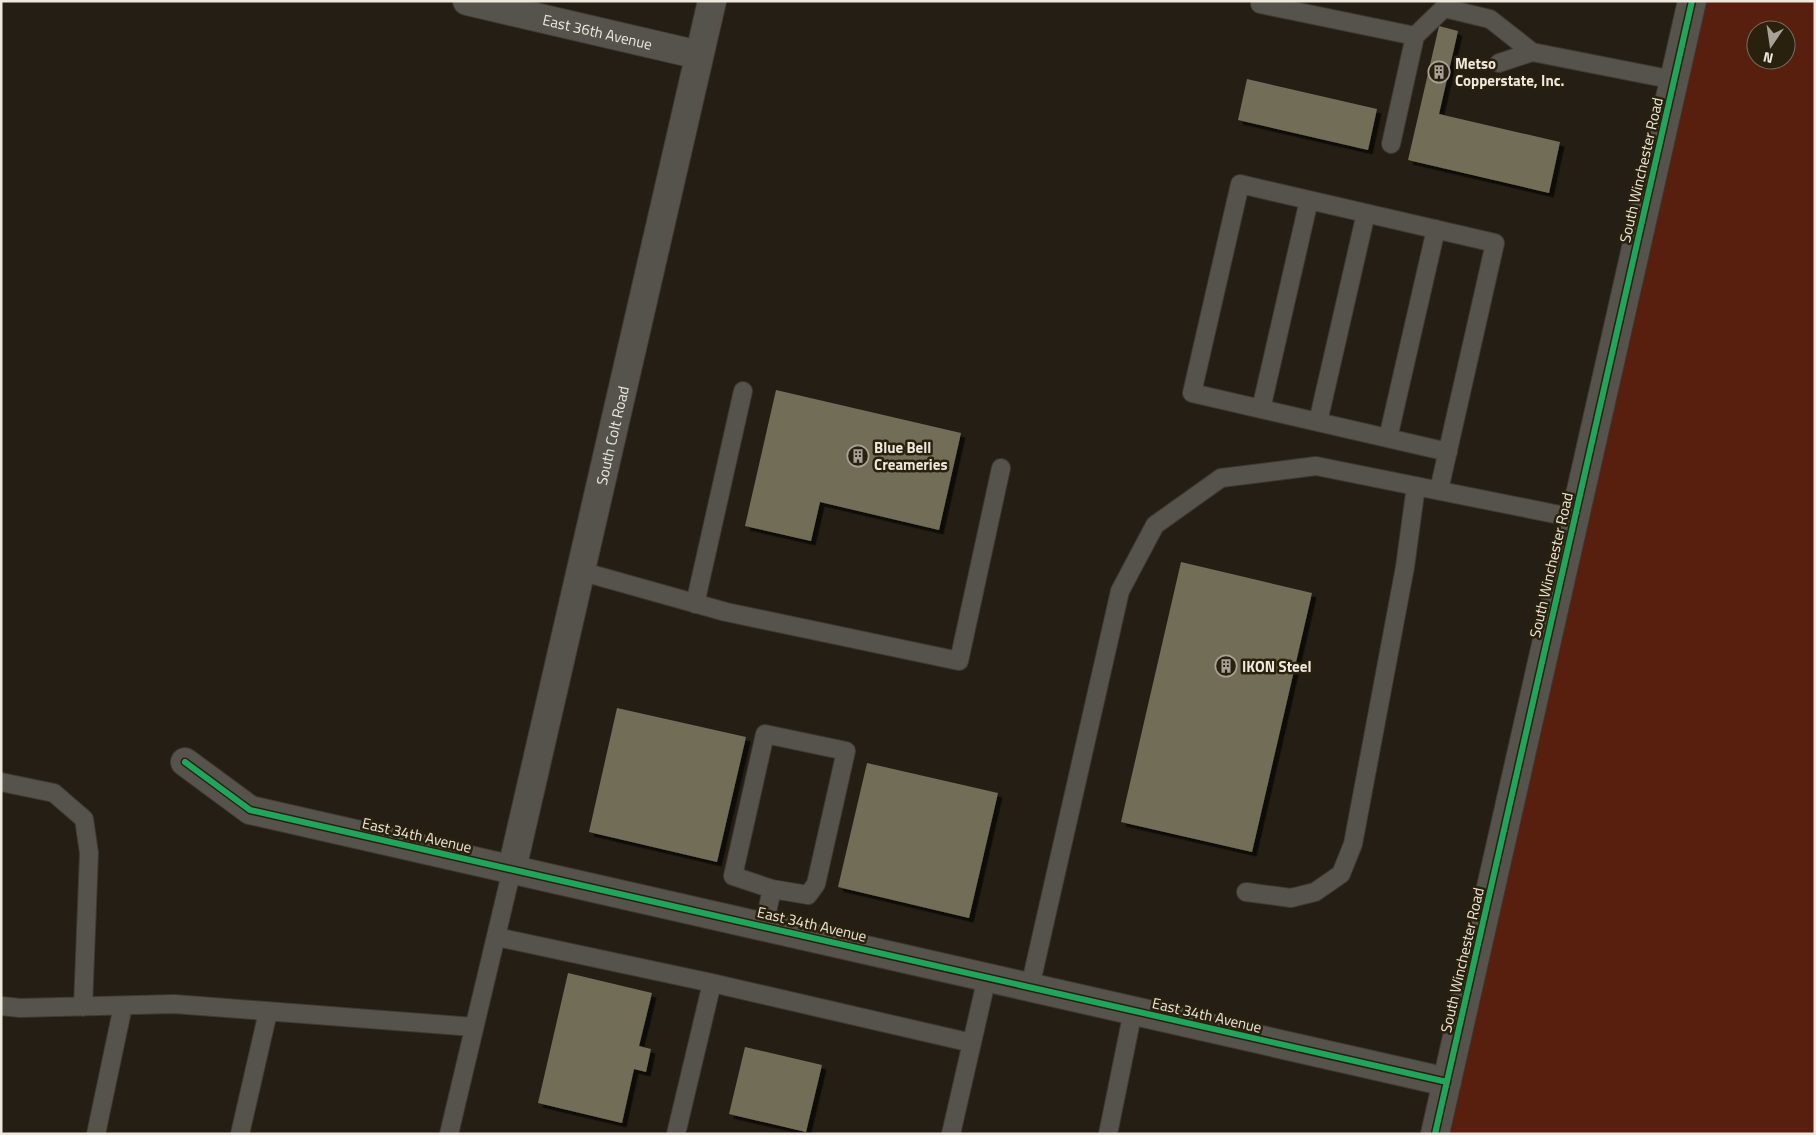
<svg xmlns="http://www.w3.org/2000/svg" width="1816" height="1135" viewBox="0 0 1816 1135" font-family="'Titillium Web',sans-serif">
<defs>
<filter id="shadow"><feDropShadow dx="4.5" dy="4.5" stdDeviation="0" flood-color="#0009"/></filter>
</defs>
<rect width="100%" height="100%" fill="#241e14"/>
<path fill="#581e0e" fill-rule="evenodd" d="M 1697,1 L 1815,1 L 1815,1134 L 1444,1134 ZM 1756,30 L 1786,30 L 1786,60 L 1756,60 Z"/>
<path fill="#726d57" filter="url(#shadow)" d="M 1439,26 L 1458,31 L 1439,114 L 1560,142 L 1549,193 L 1408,160 Z
M 1247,79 L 1377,109 L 1368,150 L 1238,120 Z
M 776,390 L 961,433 L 939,530 L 820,502 L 811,541 L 745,526 Z
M 1181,562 L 1312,593 L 1252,852 L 1121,822 Z
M 617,708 L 746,737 L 717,862 L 589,832 Z
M 867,763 L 998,793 L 969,918 L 838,887 Z
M 568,973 L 652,993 L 639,1046 L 651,1049 L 646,1072 L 634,1069 L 622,1123 L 538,1103 Z
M 745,1047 L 822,1065 L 806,1132 L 729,1114 Z"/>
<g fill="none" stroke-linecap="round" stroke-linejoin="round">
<g stroke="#3e3932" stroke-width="20">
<path id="service" d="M 1260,4 L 1415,36 L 1444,8 L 1490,19 L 1532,52
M 1499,63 L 1532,52 L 1674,80
M 1391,144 L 1415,36
M 1261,409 L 1309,200
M 1318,422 L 1366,213
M 1388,438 L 1436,229
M 1439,490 L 1495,243 L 1240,184 L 1192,393 L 1448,452
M 580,571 L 726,612 L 959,661 L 1001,468
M 695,604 L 743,391
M 1,782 L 54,793 L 84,819 L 89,853 L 83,1007
M 1246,892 L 1291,898 L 1315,892 L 1341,874 L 1353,844 L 1405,567 L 1416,486
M 764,926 L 772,889 L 733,876 L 765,734 L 846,751 L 816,884 L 808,895 L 772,889
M 497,937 L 712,983 L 972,1043
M 1030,987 L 1120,591 L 1155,525 L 1221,478 L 1316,466 L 1575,518
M 1,1006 L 20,1008 L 174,1004 L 474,1027
M 96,1134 L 123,1006
M 240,1134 L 268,1012
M 449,1134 L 512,869
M 676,1134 L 712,983
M 951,1134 L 987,977
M 1108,1134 L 1133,1011"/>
</g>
<g stroke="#3e3932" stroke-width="30">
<g id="minor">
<path id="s1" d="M 467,1 L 699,55"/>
<path d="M 185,762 L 250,810 L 1447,1082"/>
<path id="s2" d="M 512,869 L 712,1"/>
<path d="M 1435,1134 L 1692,1"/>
</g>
</g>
<use href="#service" stroke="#56524c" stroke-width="18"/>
<use href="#minor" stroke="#56524c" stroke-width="28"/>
<g stroke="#2a200e" stroke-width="9">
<path id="cycleway" d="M 185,762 L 250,810 L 1447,1082
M 1435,1134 L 1692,1"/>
</g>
<use href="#cycleway" stroke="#20a55d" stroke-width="6"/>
</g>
<defs>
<g id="building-ring" transform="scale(1.125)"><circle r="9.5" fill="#2a200e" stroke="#a7a197" stroke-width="1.5"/><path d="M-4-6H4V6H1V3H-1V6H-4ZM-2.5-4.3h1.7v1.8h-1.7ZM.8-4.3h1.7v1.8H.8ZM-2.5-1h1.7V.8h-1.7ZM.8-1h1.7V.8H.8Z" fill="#a7a197"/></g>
</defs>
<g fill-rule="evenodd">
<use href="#building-ring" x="1439" y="72"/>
<use href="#building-ring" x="858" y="456"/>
<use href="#building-ring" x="1226" y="666"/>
</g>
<g text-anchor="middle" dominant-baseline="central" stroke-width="5" stroke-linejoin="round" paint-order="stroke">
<g font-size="15" fill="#eee8dd" stroke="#2a200e">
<text stroke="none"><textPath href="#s1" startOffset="134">East 36th Avenue</textPath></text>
<text transform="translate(1641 170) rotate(-77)">South Winchester Road</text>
<text stroke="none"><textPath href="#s2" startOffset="445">South Colt Road</textPath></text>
<text transform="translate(1551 565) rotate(-77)">South Winchester Road</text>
<text transform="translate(417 835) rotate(13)">East 34th Avenue</text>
<text transform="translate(812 924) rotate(13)">East 34th Avenue</text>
<text transform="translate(1462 960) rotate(-77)">South Winchester Road</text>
<text transform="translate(1207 1015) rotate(13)">East 34th Avenue</text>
</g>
<g font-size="15" font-weight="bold" fill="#eee8dd" stroke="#2a200e" text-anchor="start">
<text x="1455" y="63">Metso<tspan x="1455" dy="17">Copperstate, Inc.</tspan></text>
<text x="874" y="447">Blue Bell<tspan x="874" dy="17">Creameries</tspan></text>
<text x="1242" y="666">IKON Steel</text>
</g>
</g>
<rect width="1816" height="1135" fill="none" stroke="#eee8dd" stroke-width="5"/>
<g transform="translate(1771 45) rotate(193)"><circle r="24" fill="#2a200e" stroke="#787061"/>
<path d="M0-4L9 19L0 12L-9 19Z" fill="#a7a197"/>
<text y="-8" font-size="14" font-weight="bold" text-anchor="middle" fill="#eee8dd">N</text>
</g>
</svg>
